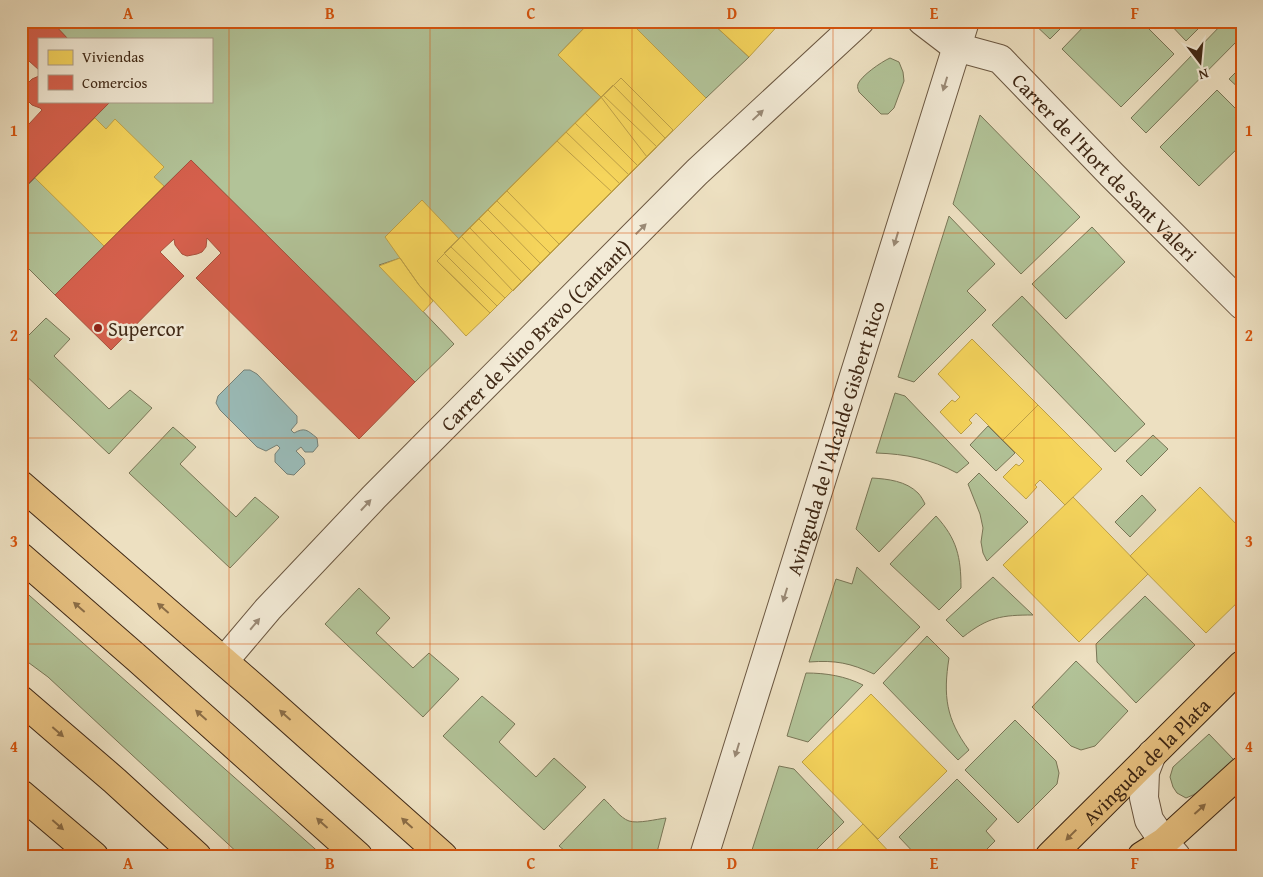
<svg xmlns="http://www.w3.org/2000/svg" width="1263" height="877" viewBox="0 0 1263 877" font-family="'Gentium Book Plus',serif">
<rect width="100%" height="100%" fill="#ede0c1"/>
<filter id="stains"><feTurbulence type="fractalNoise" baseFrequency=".004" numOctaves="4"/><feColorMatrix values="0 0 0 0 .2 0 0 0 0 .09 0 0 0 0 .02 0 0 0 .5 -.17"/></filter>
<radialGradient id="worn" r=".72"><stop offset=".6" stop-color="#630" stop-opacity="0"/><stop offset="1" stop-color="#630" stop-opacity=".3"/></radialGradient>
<path fill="#b2c398" stroke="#797657" d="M 51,21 L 591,21 L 558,55 L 601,97 L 459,239 L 379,265 L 454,344 L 415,382 L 191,160 L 55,295 L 21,261 L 21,192 L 111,101 L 211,101 L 211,39 L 68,39 Z
M 629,21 L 710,21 L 749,57 L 706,98 Z
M 1031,21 L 1068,21 L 1050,39 Z
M 1089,21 L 1141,21 L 1174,54 L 1121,107 L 1062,49 Z
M 1167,21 L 1206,21 L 1186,41 Z
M 1225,21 L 1242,21 L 1242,36 L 1146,133 L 1131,118 Z
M 890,58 L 899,62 L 903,72 L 904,81 L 894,108 L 888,114 L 881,114 L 859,92 C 858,88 857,88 858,84 C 861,76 881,62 890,58 Z
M 1242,66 L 1242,91 L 1229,79 Z
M 1217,90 L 1242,115 L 1242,144 L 1199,186 L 1160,147 Z
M 980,115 L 1080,217 L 1021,274 L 953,204 Z
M 949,216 L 995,264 L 967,291 L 986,310 L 914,382 L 898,377 Z
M 1092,227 L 1125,262 L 1066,319 L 1032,284 Z
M 1022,296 L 1145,424 L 1115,452 L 992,325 Z
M 46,318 L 70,339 L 54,356 L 109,409 L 130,390 L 152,408 L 109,454 L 21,371 L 21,343 Z
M 895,393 L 905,396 L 969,463 L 957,473 C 931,459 906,454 876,453 Z
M 988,426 L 1015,453 L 996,471 L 970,445 Z
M 173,427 L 196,447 L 180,464 L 236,517 L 255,497 L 279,517 L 230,568 L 129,473 Z
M 1153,435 L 1168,449 L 1141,476 L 1126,461 Z
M 979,473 L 1028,522 L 987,561 L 983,553 L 981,542 L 983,528 L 980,514 L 968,484 Z
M 872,478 C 888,479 906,481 918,493 C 921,496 923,500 925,504 L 879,552 L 856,529 Z
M 1142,495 L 1156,510 L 1130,537 L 1115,522 Z
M 936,516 C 957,539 961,557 961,588 L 939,610 L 890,564 Z
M 857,567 L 920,627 L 874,674 C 850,663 836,660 809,662 L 836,579 L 852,584 Z
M 993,577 L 1033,615 C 1002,615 988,617 963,637 L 946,620 Z
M 21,588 L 323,856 L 241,856 L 48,677 L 21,657 Z
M 359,588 L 390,618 L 376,633 L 413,668 L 429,653 L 459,679 L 423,717 L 325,624 Z
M 1145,596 L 1195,645 L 1136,703 L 1097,662 L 1096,644 Z
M 927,636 L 949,658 C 943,696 946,719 969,750 L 958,760 L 883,683 Z
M 1076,661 L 1128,711 L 1095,746 L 1081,750 L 1071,746 L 1032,707 Z
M 806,673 C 826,673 845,676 863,685 L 808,742 L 787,736 Z
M 482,696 L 515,724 L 499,742 L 536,777 L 554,758 L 586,787 L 544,830 L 443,736 Z
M 1015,720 L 1056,761 L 1059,773 L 1057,784 L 1018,823 L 965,770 Z
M 1209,734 L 1234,760 C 1219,774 1206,791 1186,798 L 1177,793 L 1173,787 L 1170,777 L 1173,767 Z
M 779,766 L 794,769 L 844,822 L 810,856 L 757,856 L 752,850 Z
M 957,779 L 997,819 L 986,831 L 995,841 L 980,856 L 917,856 L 899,837 Z
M 604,799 C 611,805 620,818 629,821 C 638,824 657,819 666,818 L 656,856 L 571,856 L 559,846 Z"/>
<path fill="#9abcb9" stroke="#768178" d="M 244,370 L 250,370 L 257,374 L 297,416 L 297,423 L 291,430 L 294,433 C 305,427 307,430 317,438 L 318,446 L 313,452 L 305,452 L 301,447 L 296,451 L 304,459 L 305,464 L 294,475 L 287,474 L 275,462 L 275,454 L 280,448 L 277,445 L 266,451 L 257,447 L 220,410 L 216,403 L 218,396 Z"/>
<path fill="#f6d55c" stroke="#bfa147" d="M 591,21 L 629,21 L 706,98 L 490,313 L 437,261 L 601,97 L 558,55 Z
M 710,21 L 782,21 L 749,57 Z
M 621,78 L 673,130 L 497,306 L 444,253 Z
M 613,85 L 665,138 L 505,298 L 451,247 Z
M 603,95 L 657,147 L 513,291 L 461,236 Z
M 601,97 L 647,157 L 522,282 L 470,228 Z
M 585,113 L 638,166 L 532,272 L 479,219 Z
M 95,118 L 106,129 L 115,119 L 164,167 L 154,177 L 164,186 L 104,246 L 35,178 Z
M 575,123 L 629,175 L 540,263 L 488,210 Z
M 566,132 L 620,184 L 550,253 L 497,201 Z
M 557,141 L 612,192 L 559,244 L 507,191 Z
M 422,200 L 459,239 L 437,261 L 490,313 L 466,336 L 419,285 L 385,237 Z
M 400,258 L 419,285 L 433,301 L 423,312 L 379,266 Z
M 972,339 L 1038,405 L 1003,440 L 976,413 L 969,420 L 972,423 L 961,434 L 940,412 L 952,400 L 955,402 L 960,397 L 938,374 Z
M 1038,405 L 1102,469 L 1065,505 L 1040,480 L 1035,485 L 1037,487 L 1026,499 L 1003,477 L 1016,464 L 1019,466 L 1024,461 L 1003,440 Z
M 1200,487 L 1242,530 L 1242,598 L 1206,633 L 1130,556 Z
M 1073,497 L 1148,574 L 1079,642 L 1003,565 Z
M 871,694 L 947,771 L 878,839 L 802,762 Z
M 863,824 L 893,856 L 830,856 Z"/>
<path fill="#d6604d" stroke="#a9503c" d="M 21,21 L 51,21 L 68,39 L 39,39 L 39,70 L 29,61 L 21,68 Z
M 39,76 L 39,101 L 111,101 L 21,191 L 21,116 L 29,124 L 42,110 L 40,108 L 32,105 L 28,101 L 26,97 L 25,92 L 28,83 L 32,79 Z
M 191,160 L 415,382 L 359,439 L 196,278 L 221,253 L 207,238 L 206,247 L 202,252 L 197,254 L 187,256 L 182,254 L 175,245 L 174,239 L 160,252 L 184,276 L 111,350 L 55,295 Z"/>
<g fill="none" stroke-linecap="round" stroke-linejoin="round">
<g stroke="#6b5741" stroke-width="30">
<g id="minor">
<path id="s1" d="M 922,21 L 956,47 L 1000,59 L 1112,175 L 1242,305"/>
<path id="s2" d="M 224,661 L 268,609 L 374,497 L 697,172 L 860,21"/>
<path d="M 1152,754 L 1145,772 L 1144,798 L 1149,820 L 1164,842 L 1176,856"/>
<path id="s3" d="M 704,856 L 965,21"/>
</g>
</g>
<g stroke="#402916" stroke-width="30">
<g id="major">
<path d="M 21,485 L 259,692 L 443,856"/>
<path d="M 21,794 L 94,856"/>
<path id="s4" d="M 1050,856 L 1242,665"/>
<path d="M 1142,856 L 1164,842 L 1242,771"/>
</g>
</g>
<g stroke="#402916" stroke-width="30">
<path id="highway" d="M 21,557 L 138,659 L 358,856
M 21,700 L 115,781 L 197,856"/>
</g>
<use href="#minor" stroke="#f3ebd7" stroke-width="28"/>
<use href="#major" stroke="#e6c080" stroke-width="28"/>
<use href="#highway" stroke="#e6c080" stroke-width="28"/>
</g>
<defs><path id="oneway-solid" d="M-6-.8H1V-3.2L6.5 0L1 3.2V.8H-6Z" transform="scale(1.25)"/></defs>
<g fill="#9a8a76">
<use href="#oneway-solid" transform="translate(945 84) rotate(107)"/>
<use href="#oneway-solid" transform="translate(758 115) rotate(-43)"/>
<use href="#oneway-solid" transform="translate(641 229) rotate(-45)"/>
<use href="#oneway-solid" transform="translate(896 239) rotate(107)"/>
<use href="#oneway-solid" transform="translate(366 505) rotate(-47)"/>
<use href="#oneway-solid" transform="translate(785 595) rotate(107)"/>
<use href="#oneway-solid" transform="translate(255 624) rotate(-50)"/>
<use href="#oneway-solid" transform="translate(737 750) rotate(107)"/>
</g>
<g fill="#8b6d46">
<use href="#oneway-solid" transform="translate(79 607) rotate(-139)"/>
<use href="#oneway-solid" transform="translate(163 608) rotate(-139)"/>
<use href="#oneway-solid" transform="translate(201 715) rotate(-138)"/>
<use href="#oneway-solid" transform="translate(285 715) rotate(-138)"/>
<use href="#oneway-solid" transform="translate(58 732) rotate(41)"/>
<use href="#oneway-solid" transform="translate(1200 809) rotate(-42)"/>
<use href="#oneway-solid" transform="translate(322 823) rotate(-138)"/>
<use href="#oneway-solid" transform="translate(407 823) rotate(-138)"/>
<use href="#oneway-solid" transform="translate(58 825) rotate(41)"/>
<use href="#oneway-solid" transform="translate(1071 835) rotate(135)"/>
</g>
<path fill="none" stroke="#d7540d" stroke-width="1" stroke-opacity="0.55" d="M 229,21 L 229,856M 430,21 L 430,856M 632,21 L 632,856M 833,21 L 833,856M 1034,21 L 1034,856M 21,233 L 1242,233M 21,438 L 1242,438M 21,644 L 1242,644"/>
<circle fill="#8f2418" stroke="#f3ebd7" stroke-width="2" cx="98" cy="328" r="5"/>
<g text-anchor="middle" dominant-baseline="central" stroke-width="5" stroke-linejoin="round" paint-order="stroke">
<g font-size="20" fill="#402916" stroke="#f3ebd7">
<text stroke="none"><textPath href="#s1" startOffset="239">Carrer de l'Hort de Sant Valeri</textPath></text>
<text stroke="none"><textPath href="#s2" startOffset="451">Carrer de Nino Bravo (Cantant)</textPath></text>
<text stroke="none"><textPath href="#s3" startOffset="438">Avinguda de l'Alcalde Gisbert Rico</textPath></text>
<text stroke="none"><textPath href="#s4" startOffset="135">Avinguda de la Plata</textPath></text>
</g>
<g font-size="20" fill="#402916" stroke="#f3ebd7" text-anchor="start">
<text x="108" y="328">Supercor</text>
</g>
</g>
<rect width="1263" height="877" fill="none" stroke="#ede0c1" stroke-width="55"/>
<rect x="38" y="38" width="175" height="65" fill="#f3ebd7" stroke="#ab9d8a"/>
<rect x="48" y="50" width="25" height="15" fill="#f6d55c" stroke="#ab9d8a"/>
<text x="82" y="62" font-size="15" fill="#402916">Viviendas</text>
<rect x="48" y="75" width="25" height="15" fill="#d6604d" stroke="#ab9d8a"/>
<text x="82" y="88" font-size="15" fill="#402916">Comercios</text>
<g transform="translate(1200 62) rotate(164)" stroke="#f3ebd7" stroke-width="4" paint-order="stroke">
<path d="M0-4L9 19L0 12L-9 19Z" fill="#402916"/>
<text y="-8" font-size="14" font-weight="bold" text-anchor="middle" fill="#402916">N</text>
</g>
<rect x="28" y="28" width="1208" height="822" fill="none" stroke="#d7540d" stroke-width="2"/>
<g font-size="16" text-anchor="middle" font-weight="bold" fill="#d7540d">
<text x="128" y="19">A</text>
<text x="330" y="19">B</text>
<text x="531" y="19">C</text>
<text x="732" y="19">D</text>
<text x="934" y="19">E</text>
<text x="1135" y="19">F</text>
<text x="14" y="136">1</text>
<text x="1249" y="136">1</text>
<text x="14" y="341">2</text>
<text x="1249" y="341">2</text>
<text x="14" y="547">3</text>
<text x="1249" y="547">3</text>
<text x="14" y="752">4</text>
<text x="1249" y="752">4</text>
<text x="128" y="869">A</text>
<text x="330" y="869">B</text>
<text x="531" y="869">C</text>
<text x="732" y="869">D</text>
<text x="934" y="869">E</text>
<text x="1135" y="869">F</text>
</g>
<rect width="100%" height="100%" filter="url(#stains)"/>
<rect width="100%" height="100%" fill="url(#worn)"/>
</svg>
